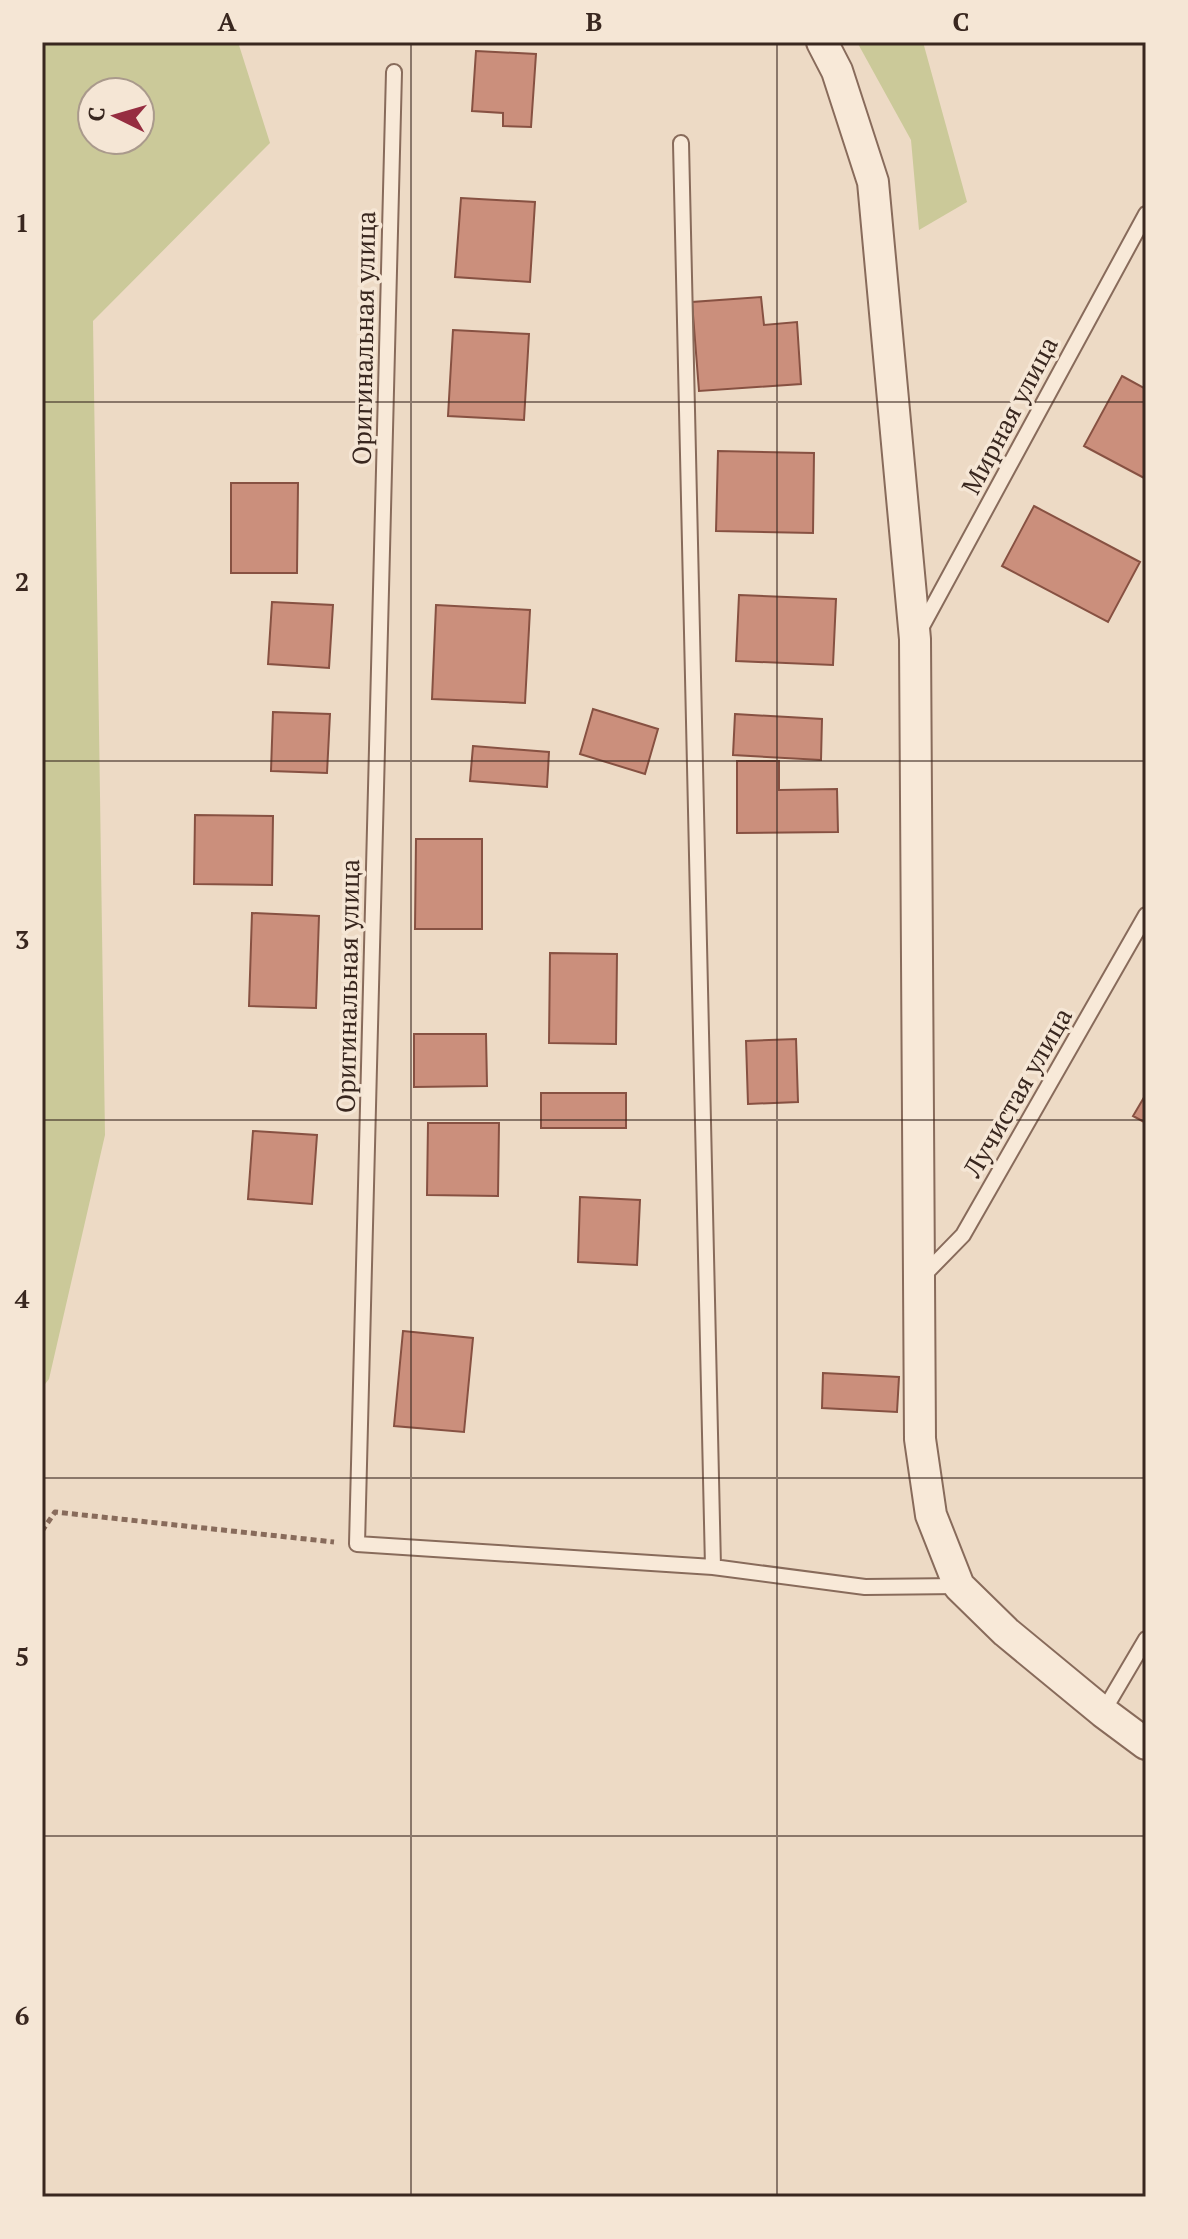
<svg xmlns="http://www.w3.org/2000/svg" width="1188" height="2239" viewBox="0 0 1188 2239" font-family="'PT Serif',serif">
<rect width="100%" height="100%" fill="#eddac5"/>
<path fill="#cbc999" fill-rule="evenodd" d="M 42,42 L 238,42 L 270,143 L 93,321 L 105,1135 L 49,1379 L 42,1388 ZM 92,92 L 140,92 L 140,140 L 92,140 Z
M 857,42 L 923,42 L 967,202 L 919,230 L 911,140 Z"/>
<path fill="#cb8f7c" stroke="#875142" stroke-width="2" d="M 476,51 L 536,54 L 531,127 L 503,126 L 503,113 L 472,111 Z
M 461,198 L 535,202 L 530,282 L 455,277 Z
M 761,297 L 764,325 L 797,322 L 801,384 L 699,391 L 692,302 Z
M 453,330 L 529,334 L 524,420 L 448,416 Z
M 1122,376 L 1146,389 L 1146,479 L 1084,446 Z
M 718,451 L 814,453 L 813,533 L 716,531 Z
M 231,483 L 298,483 L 297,573 L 231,573 Z
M 1034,506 L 1140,562 L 1108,622 L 1002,566 Z
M 739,595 L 836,599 L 833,665 L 736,661 Z
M 272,602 L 333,605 L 329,668 L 268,664 Z
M 436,605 L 530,610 L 525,703 L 432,699 Z
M 593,709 L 658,729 L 645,774 L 580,754 Z
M 273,712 L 330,714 L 327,773 L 271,771 Z
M 735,714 L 822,719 L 821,760 L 733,755 Z
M 473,746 L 549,752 L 547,787 L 470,781 Z
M 737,761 L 779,761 L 779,790 L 837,789 L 838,832 L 737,833 Z
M 195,815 L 273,816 L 272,885 L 194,884 Z
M 416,839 L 482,839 L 482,929 L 415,929 Z
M 252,913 L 319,916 L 316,1008 L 249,1006 Z
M 550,953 L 617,954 L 616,1044 L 549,1043 Z
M 414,1034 L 486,1034 L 487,1086 L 414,1087 Z
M 796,1039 L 798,1102 L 748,1104 L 746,1041 Z
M 541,1093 L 626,1093 L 626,1128 L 541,1128 Z
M 1146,1094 L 1146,1123 L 1133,1116 Z
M 428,1123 L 499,1123 L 498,1196 L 427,1195 Z
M 253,1131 L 317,1135 L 312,1204 L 248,1199 Z
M 580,1197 L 640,1200 L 637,1265 L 578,1262 Z
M 403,1331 L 473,1338 L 464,1432 L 394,1426 Z
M 823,1373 L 899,1377 L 897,1412 L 822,1408 Z"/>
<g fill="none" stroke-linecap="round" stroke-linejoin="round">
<g stroke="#886b5b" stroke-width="18">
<path id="lane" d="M 394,72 L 357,1544 L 713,1567 L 865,1587 L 959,1586
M 681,143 L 713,1567
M 919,632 L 1146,214
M 923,1276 L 963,1235 L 1146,915
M 1103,1712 L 1146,1639"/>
</g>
<g stroke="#886b5b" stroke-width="34">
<path id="street" d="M 822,42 L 837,71 L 873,182 L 915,639 L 920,1439 L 931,1515 L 959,1586 L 1006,1632 L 1103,1712 L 1146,1744"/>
</g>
<path stroke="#886b5b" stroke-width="5" stroke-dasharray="6 4" stroke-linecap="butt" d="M 42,1531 L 55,1512 L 334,1542"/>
<use href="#lane" stroke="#f8e9d8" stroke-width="14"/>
<use href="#street" stroke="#f8e9d8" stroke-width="30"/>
</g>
<path fill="none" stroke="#39271f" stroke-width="2" stroke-opacity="0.55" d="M 411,42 L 411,2197M 777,42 L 777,2197M 42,402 L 1146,402M 42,761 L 1146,761M 42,1120 L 1146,1120M 42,1478 L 1146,1478M 42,1836 L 1146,1836"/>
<g text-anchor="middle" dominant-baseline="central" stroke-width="7" stroke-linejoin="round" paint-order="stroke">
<g font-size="26" fill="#39271f" stroke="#f5e6d5">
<text transform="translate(363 338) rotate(-89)">Оригинальная улица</text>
<text transform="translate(1009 415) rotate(-62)">Мирная улица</text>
<text transform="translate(347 986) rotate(-89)">Оригинальная улица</text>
<text transform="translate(1017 1092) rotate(-60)">Лучистая улица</text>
</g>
</g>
<rect width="1188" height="2239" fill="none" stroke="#f5e6d5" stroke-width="88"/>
<g transform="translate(116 116) rotate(275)"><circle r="38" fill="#f5e6d5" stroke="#aa9a8c" stroke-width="2"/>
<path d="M0-6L14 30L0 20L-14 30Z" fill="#962d40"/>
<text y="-12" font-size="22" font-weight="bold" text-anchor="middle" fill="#39271f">С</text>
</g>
<rect x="44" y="44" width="1100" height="2151" fill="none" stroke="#39271f" stroke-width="3"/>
<g font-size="26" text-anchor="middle" font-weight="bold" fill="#39271f">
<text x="227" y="31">A</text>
<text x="594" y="31">B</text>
<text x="961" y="31">C</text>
<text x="22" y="232">1</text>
<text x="22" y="591">2</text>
<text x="22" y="949">3</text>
<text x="22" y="1308">4</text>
<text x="22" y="1666">5</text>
<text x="22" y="2025">6</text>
</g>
</svg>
